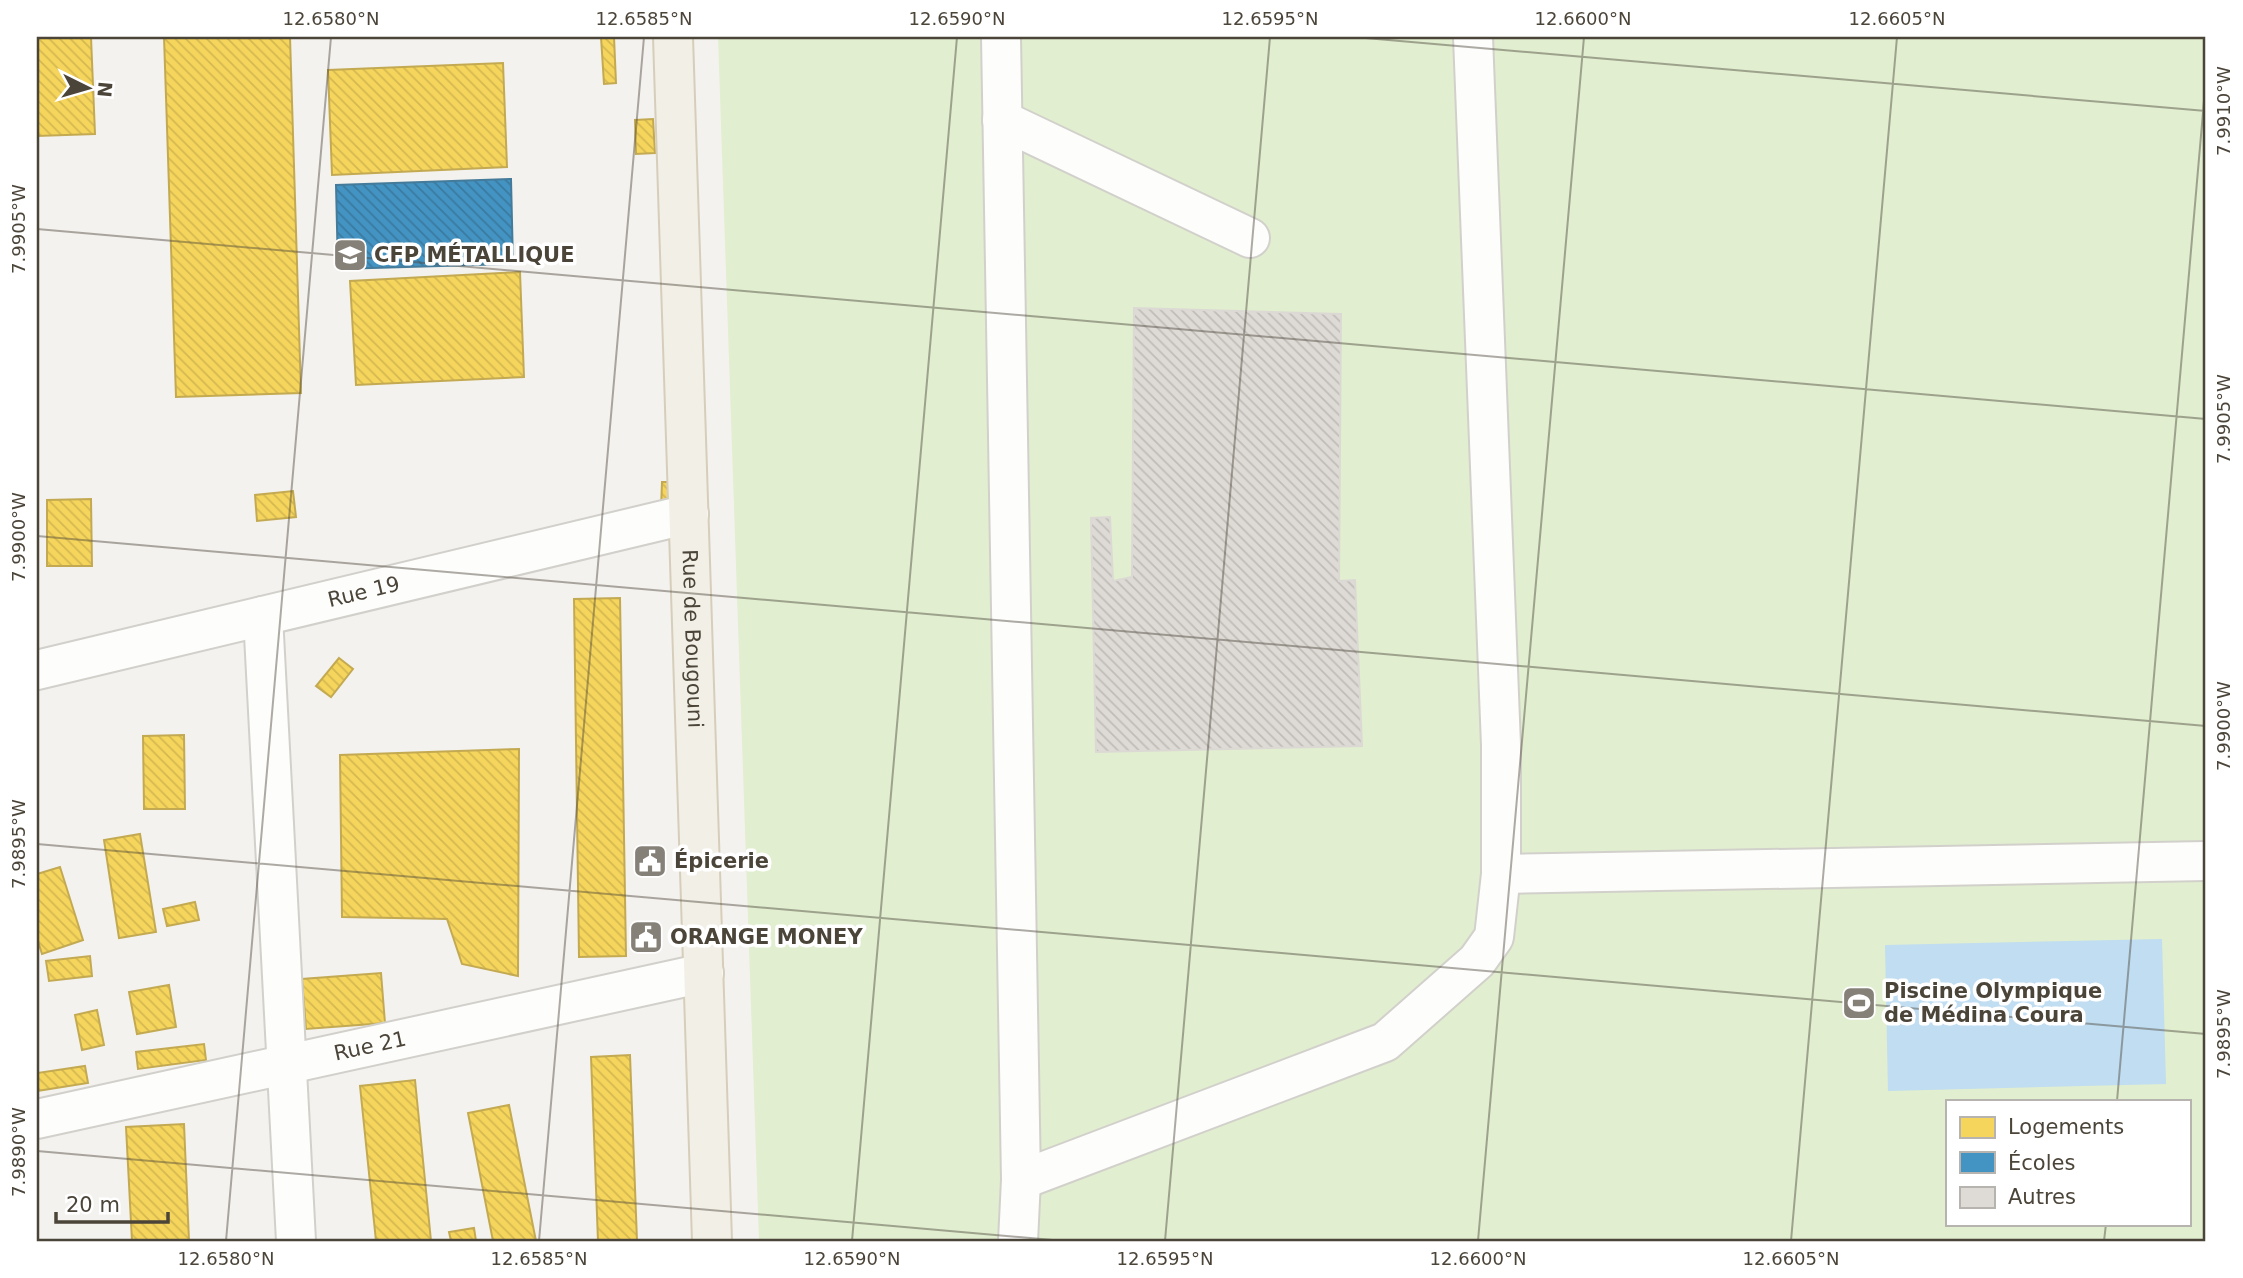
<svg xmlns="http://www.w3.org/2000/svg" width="2243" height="1278" viewBox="0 0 2243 1278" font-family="'DejaVu Sans',sans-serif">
<defs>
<pattern id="homes-back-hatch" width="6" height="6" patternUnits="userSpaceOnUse" patternTransform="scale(1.75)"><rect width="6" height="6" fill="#f6d55c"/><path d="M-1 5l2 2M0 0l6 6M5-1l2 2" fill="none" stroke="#d4b851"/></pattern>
<pattern id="schools-back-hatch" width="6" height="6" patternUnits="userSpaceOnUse" patternTransform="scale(1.75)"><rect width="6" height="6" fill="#4393c3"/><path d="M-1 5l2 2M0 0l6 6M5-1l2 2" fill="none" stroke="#3a7a9f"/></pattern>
<pattern id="building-back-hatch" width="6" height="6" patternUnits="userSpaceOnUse" patternTransform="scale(1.75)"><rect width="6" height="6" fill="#dedbd6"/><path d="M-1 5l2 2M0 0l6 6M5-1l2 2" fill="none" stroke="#c0bdb8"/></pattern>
</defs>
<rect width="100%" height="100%" fill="#f4f2ee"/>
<path fill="#e1eecf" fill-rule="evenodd" d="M 718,37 L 2206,37 L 2206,1241 L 759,1241 ZM 1947,1101 L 2189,1101 L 2189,1224 L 1947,1224 Z"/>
<path fill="#c0ddf1" d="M 2162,939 L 2166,1084 L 1888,1091 L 1885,945 Z"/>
<path fill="url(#homes-back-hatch)" stroke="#c3aa52" stroke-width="2" d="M 37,37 L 91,37 L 95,134 L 37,136 Z
M 164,37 L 290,37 L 301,393 L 176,397 Z
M 601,37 L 614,37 L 616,83 L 604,84 Z
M 503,63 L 507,167 L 332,175 L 328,70 Z
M 653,119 L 655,153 L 636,154 L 635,120 Z
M 520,272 L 524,377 L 356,385 L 350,281 Z
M 662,482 L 670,482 L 669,510 L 661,510 Z
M 293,491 L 296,517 L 257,521 L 255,495 Z
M 91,499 L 92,566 L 47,566 L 47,500 Z
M 620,598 L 626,956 L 579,957 L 574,599 Z
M 339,658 L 353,669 L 331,697 L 316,686 Z
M 184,735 L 185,809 L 144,809 L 143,736 Z
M 519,749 L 518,976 L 462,964 L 447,919 L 342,917 L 340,755 Z
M 140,834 L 156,932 L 119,938 L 104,840 Z
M 60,867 L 83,940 L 42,954 L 37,938 L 37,874 Z
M 195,902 L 199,920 L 167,926 L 163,909 Z
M 90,956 L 92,976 L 49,981 L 46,961 Z
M 381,973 L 385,1023 L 306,1029 L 302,979 Z
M 169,985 L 176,1027 L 137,1034 L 129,992 Z
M 97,1010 L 104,1045 L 82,1050 L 75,1015 Z
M 204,1044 L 206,1060 L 138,1069 L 136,1052 Z
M 630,1055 L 637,1241 L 598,1241 L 591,1057 Z
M 85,1066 L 88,1083 L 37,1091 L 37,1073 Z
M 415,1080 L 431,1241 L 376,1241 L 360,1086 Z
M 509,1105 L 536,1241 L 493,1241 L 468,1113 Z
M 184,1124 L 189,1241 L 132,1241 L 126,1127 Z
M 474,1228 L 476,1241 L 451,1241 L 449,1232 Z"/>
<path fill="url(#schools-back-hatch)" stroke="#457b9a" stroke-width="2" d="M 511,179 L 513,264 L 338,269 L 336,185 Z"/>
<path fill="url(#building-back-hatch)" stroke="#dcd9d4" stroke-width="2" d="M 1134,308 L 1341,314 L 1339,581 L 1355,580 L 1362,746 L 1096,752 L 1091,518 L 1110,517 L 1113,581 L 1132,577 Z"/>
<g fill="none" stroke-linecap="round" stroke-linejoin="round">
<g stroke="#d2d0cb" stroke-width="42">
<g id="minor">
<path d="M 1001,37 L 1021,1180 L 1018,1241"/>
<path d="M 1002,120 L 1250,238"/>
<path d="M 263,616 L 296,1241"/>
<path id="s1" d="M 37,670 L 689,514"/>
<path d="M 1501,874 L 2206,861"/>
<path id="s2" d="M 37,1119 L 704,973"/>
<path d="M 1021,1180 L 1385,1042 L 1477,961 L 1494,937 L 1501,874 L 1501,745 L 1473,37"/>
</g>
</g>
<g stroke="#d6cebb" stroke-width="42">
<g id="major">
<path id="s3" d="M 673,37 L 712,1241"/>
</g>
</g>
<use href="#minor" stroke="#fdfdfc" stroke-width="38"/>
<use href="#major" stroke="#f2efe6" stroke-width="38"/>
</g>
<path fill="none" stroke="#4b4439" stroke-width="2" stroke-opacity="0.45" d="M 1354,37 L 2206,111M 37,229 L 2206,419M 37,536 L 2206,726M 37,844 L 2206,1034M 2117,1101 L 2206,78M 37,1151 L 1064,1241M 226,1241 L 331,37M 539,1241 L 644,37M 852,1241 L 957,37M 1165,1241 L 1270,37M 1478,1241 L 1584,37M 1791,1241 L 1897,37M 2104,1241 L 2106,1224"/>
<defs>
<g id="school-square" transform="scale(1.75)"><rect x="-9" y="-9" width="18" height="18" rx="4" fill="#868178" stroke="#fff"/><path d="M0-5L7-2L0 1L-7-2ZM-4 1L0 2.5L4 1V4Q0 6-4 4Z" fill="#fff"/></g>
<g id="civic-square" transform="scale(1.75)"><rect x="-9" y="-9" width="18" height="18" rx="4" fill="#868178" stroke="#fff"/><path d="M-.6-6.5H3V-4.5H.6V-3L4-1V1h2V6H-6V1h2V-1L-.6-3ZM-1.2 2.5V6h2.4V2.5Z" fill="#fff"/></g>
<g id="stadium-square" transform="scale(1.75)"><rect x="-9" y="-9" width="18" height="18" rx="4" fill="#868178" stroke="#fff"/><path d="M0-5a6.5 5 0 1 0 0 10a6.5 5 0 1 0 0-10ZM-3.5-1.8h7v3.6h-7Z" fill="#fff"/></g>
</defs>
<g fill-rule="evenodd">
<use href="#school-square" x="350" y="255"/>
<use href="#civic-square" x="650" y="861"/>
<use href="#civic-square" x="646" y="937"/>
<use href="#stadium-square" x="1859" y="1003"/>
</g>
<g text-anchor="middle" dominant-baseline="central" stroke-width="7" stroke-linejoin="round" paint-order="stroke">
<g font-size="21" font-weight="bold" fill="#4b4439" stroke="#fff" text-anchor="start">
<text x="374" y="255">CFP MÉTALLIQUE</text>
<text x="674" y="861">Épicerie</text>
<text x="670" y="937">ORANGE MONEY</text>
<text x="1884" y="991">Piscine Olympique<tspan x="1884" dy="24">de Médina Coura</tspan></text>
</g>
<g font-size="21" fill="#4b4439" stroke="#fff">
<text stroke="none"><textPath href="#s1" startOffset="336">Rue 19</textPath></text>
<text stroke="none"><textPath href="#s3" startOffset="602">Rue de Bougouni</textPath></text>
<text stroke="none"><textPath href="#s2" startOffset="341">Rue 21</textPath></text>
</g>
</g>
<rect width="2243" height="1278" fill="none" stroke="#ffffff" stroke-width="77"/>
<rect x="1946" y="1100" width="245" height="126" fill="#ffffff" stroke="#b7b4b0" stroke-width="2"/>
<rect x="1960" y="1117" width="35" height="21" fill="#f6d55c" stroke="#b7b4b0" stroke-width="2"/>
<text x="2008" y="1134" font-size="21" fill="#4b4439">Logements</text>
<rect x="1960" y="1152" width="35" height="21" fill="#4393c3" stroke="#b7b4b0" stroke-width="2"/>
<text x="2008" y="1170" font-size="21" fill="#4b4439">Écoles</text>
<rect x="1960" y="1187" width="35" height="21" fill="#dedbd6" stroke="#b7b4b0" stroke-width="2"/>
<text x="2008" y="1204" font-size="21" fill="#4b4439">Autres</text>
<g transform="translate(88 88) rotate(95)" stroke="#ffffff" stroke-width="5" paint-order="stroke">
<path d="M0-5L12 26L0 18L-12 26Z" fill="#4b4439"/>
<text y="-10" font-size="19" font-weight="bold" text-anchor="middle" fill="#4b4439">N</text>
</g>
<path d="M56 1212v10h112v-10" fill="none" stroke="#4b4439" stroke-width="3.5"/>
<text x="66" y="1212" font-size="21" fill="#4b4439" stroke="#ffffff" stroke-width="5" paint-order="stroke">20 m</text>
<rect x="38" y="38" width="2166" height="1202" fill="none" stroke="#4b4439" stroke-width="2.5"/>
<g font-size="18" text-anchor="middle" fill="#4b4439">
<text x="331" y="25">12.6580°N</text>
<text x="644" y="25">12.6585°N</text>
<text x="957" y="25">12.6590°N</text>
<text x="1270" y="25">12.6595°N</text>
<text x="1583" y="25">12.6600°N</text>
<text x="1897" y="25">12.6605°N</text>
<text transform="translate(2224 111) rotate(-90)" y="6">7.9910°W</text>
<text transform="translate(19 229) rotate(-90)" y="6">7.9905°W</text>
<text transform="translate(2224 419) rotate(-90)" y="6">7.9905°W</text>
<text transform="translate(19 537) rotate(-90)" y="6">7.9900°W</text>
<text transform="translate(2224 726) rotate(-90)" y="6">7.9900°W</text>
<text transform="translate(19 844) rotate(-90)" y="6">7.9895°W</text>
<text transform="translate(2224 1034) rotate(-90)" y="6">7.9895°W</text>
<text transform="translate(19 1152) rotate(-90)" y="6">7.9890°W</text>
<text x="226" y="1265">12.6580°N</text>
<text x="539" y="1265">12.6585°N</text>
<text x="852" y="1265">12.6590°N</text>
<text x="1165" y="1265">12.6595°N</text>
<text x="1478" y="1265">12.6600°N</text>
<text x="1791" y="1265">12.6605°N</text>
</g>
</svg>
